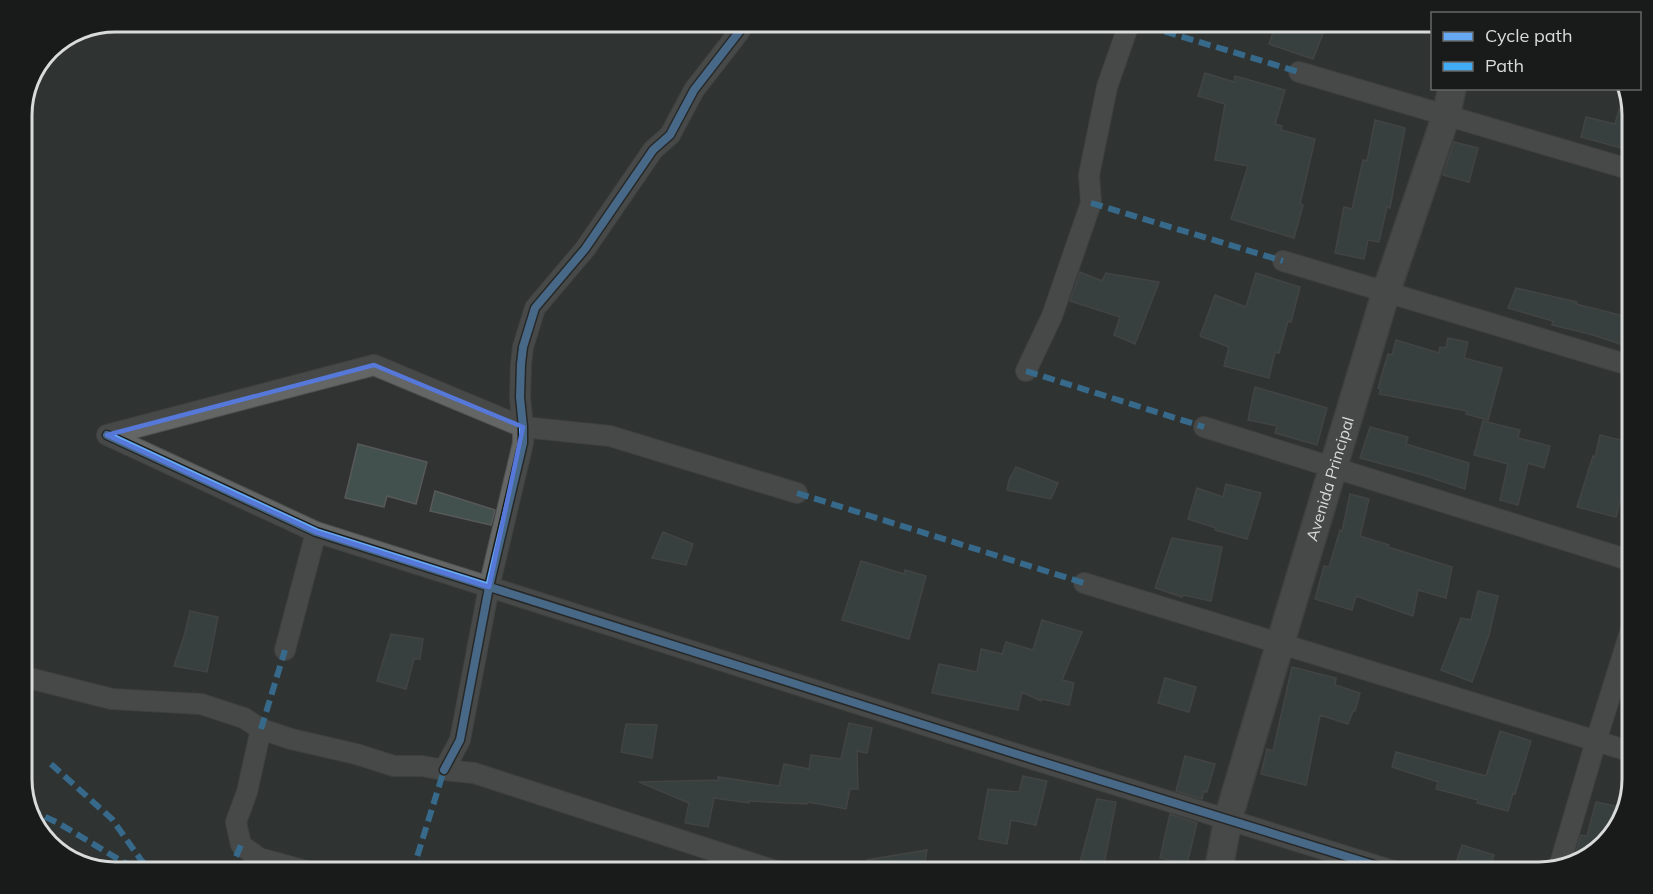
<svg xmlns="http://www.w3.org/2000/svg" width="1653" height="894" viewBox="0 0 1653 894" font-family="Mulish,sans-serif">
<rect width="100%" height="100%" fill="#303332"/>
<path fill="#42504e" stroke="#575958" stroke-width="1.5" d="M 1277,21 L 1298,21 L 1324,31 L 1313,59 L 1269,44 Z
M 1205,73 L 1234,82 L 1235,76 L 1285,90 L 1275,124 L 1282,126 L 1281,130 L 1315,139 L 1300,204 L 1303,205 L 1294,238 L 1231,219 L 1248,166 L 1215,160 L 1225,104 L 1198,96 Z
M 1625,88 L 1632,109 L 1632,151 L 1581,137 L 1586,117 L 1615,124 Z
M 1375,120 L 1405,128 L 1390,208 L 1387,207 L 1379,242 L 1368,240 L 1364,259 L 1335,253 L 1344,207 L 1352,209 L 1363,160 L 1367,161 Z
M 1454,142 L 1478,148 L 1469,182 L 1443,175 Z
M 1080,272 L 1102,281 L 1106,273 L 1159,282 L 1135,344 L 1114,335 L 1120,317 L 1070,301 Z
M 1256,273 L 1300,287 L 1291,322 L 1288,321 L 1279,353 L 1275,352 L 1269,378 L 1224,366 L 1229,347 L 1200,336 L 1215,295 L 1246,307 Z
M 1516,288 L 1577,302 L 1576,304 L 1632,318 L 1632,348 L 1593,335 L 1552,325 L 1553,321 L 1508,308 Z
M 1448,338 L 1468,342 L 1464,358 L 1502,368 L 1488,420 L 1466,414 L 1467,411 L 1379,394 L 1381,389 L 1378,388 L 1388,354 L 1392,355 L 1396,340 L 1439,353 L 1440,347 L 1446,348 Z
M 1255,387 L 1327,408 L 1317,445 L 1275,433 L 1277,426 L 1248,420 Z
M 1483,421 L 1520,430 L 1518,438 L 1550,446 L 1544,468 L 1528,463 L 1518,505 L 1500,500 L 1508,464 L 1474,455 Z
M 1370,427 L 1408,437 L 1406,444 L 1469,463 L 1465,489 L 1423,475 L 1360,458 Z
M 1600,435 L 1632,443 L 1632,455 L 1616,517 L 1577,507 L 1593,456 L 1595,457 Z
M 358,444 L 427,462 L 416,504 L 387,496 L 384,507 L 345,498 Z
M 1016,467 L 1058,483 L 1051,499 L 1007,490 L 1009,480 Z
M 1226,484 L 1261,493 L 1247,539 L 1215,530 L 1216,528 L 1188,519 L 1197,488 L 1223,497 Z
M 435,491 L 495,510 L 491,525 L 430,511 Z
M 1350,494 L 1369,499 L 1360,536 L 1389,545 L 1388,547 L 1452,567 L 1446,598 L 1418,590 L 1413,616 L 1356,596 L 1352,610 L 1315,599 L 1324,566 L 1329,567 L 1340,530 L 1342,531 Z
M 663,532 L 693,544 L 686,565 L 652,558 Z
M 1172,538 L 1222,547 L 1211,601 L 1183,595 L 1182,597 L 1155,588 Z
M 861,561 L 904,574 L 905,570 L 926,576 L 909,639 L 842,620 Z
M 1478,591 L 1498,596 L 1489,635 L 1472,682 L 1441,670 L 1461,618 L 1471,620 Z
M 190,611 L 218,617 L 207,672 L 174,666 L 185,633 Z
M 1042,620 L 1082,632 L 1062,680 L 1074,683 L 1069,705 L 1042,699 L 1041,701 L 1022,692 L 1018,710 L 932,693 L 939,664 L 977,672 L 981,649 L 1002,654 L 1006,642 L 1033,650 Z
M 391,634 L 423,639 L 420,659 L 414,659 L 406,689 L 377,681 Z
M 1292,667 L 1336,678 L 1335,685 L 1360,693 L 1355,711 L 1353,711 L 1348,724 L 1320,715 L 1306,785 L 1261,774 L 1267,749 L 1273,751 Z
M 1165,678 L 1196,687 L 1189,712 L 1158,703 Z
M 849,723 L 872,728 L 867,753 L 857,751 L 858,789 L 850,789 L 846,809 L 808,802 L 807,804 L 749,801 L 749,803 L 714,798 L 708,827 L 685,823 L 689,803 L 639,782 L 719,780 L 718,777 L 779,786 L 784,764 L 809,769 L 811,755 L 841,759 Z
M 626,724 L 657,725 L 652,758 L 621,752 Z
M 1500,731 L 1531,741 L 1515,794 L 1513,793 L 1508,811 L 1477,803 L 1478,800 L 1436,789 L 1438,782 L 1392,767 L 1396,752 L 1486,776 Z
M 1185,756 L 1215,764 L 1207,792 L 1204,791 L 1202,799 L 1176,791 Z
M 1023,776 L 1047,781 L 1036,825 L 1011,820 L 1007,844 L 979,839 L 988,789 L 1019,792 Z
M 1097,799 L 1116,802 L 1103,870 L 1079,866 Z
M 1596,802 L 1616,806 L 1609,835 L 1586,860 L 1572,864 L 1581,835 L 1587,836 Z
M 1170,814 L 1197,823 L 1187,864 L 1160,858 Z
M 1462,845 L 1494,855 L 1488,873 L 1453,873 Z
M 927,850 L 923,873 L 867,862 L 867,860 Z"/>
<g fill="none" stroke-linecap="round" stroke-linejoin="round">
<g stroke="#4e5150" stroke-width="22">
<path id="street" d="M 107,24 L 118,21
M 1299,72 L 1632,170
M 1283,261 L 1632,366
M 1026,371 L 1052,316 L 1091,203 L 1089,175 L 1107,87 L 1130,21
M 1204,427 L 1632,561
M 107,435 L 316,532 L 1013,753 L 1400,873
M 107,435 L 374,365 L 523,427 L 610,436 L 797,493
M 1084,583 L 1632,752
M 285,650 L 316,532
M 21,676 L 112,699 L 201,704 L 244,718 L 261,729 L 291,739 L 356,754 L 394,766 L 422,766 L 444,770 L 474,773 L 782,873
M 261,729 L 247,792 L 236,822 L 241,845 L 259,858 L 314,873
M 444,770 L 460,740 L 489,587 L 523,443 L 523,427 L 520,397 L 521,364 L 523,347 L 535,308 L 585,249 L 653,150 L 670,135 L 694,90 L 739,32 L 745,21
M 1559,867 L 1596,741 L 1632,626"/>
</g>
<g stroke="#4e5150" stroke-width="30">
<g id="secondary">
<path id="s1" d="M 1218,873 L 1228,819 L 1280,644 L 1386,292 L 1446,116 L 1452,88"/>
</g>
</g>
<use href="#street" stroke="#646565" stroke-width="20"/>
<use href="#secondary" stroke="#646565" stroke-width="27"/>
<path stroke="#42abf6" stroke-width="6" stroke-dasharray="12 6" stroke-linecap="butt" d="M 1130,21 L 1299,72
M 1091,203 L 1283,261
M 1026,371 L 1204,427
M 797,493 L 1084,583
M 261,729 L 285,650
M 51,764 L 112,819 L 141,860 L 154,873
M 29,809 L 60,824 L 123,862 L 151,873
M 229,873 L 241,845
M 412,873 L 444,770"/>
<g stroke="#191b1b" stroke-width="11">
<path id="cycleway" d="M 107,435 L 316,532 L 1013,753 L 1400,873
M 444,770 L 460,740 L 489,587 L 523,443 L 523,427 L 520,397 L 521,364 L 523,347 L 535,308 L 585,249 L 653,150 L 670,135 L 694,90 L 739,32 L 745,21"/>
</g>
<use href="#cycleway" stroke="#66a8f1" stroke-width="8"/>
</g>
<path d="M0 0H1653V894H0ZM 374,365 L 523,427 L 489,587 L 316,532 L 107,435 Z" fill="#303332" fill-opacity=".55" fill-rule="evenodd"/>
<path fill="none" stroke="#5578d9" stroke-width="4.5" stroke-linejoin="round" d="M 374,365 L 523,427 L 489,587 L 316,532 L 107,435 Z"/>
<g text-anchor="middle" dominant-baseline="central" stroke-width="6" stroke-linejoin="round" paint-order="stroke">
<g font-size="16" fill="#d8dbda" stroke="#191b1b">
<text stroke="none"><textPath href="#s1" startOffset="410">Avenida Principal</textPath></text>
</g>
</g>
<path d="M0 0H1653V894H0ZM115 32H1539A83 83 0 0 1 1622 115V779A83 83 0 0 1 1539 862H115A83 83 0 0 1 32 779V115A83 83 0 0 1 115 32Z" fill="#191b1b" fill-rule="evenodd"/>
<path fill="none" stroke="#d8dbda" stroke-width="3" d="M115 32H1539A83 83 0 0 1 1622 115V779A83 83 0 0 1 1539 862H115A83 83 0 0 1 32 779V115A83 83 0 0 1 115 32Z"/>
<rect x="1431" y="12" width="210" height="78" fill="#191b1b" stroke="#656867" stroke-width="1.5"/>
<rect x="1443" y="32" width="30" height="9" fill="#66a8f1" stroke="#656867" stroke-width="1.5"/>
<text x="1485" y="42" font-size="18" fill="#d8dbda">Cycle path</text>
<rect x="1443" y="62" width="30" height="9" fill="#42abf6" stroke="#656867" stroke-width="1.5"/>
<text x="1485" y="72" font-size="18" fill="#d8dbda">Path</text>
</svg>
